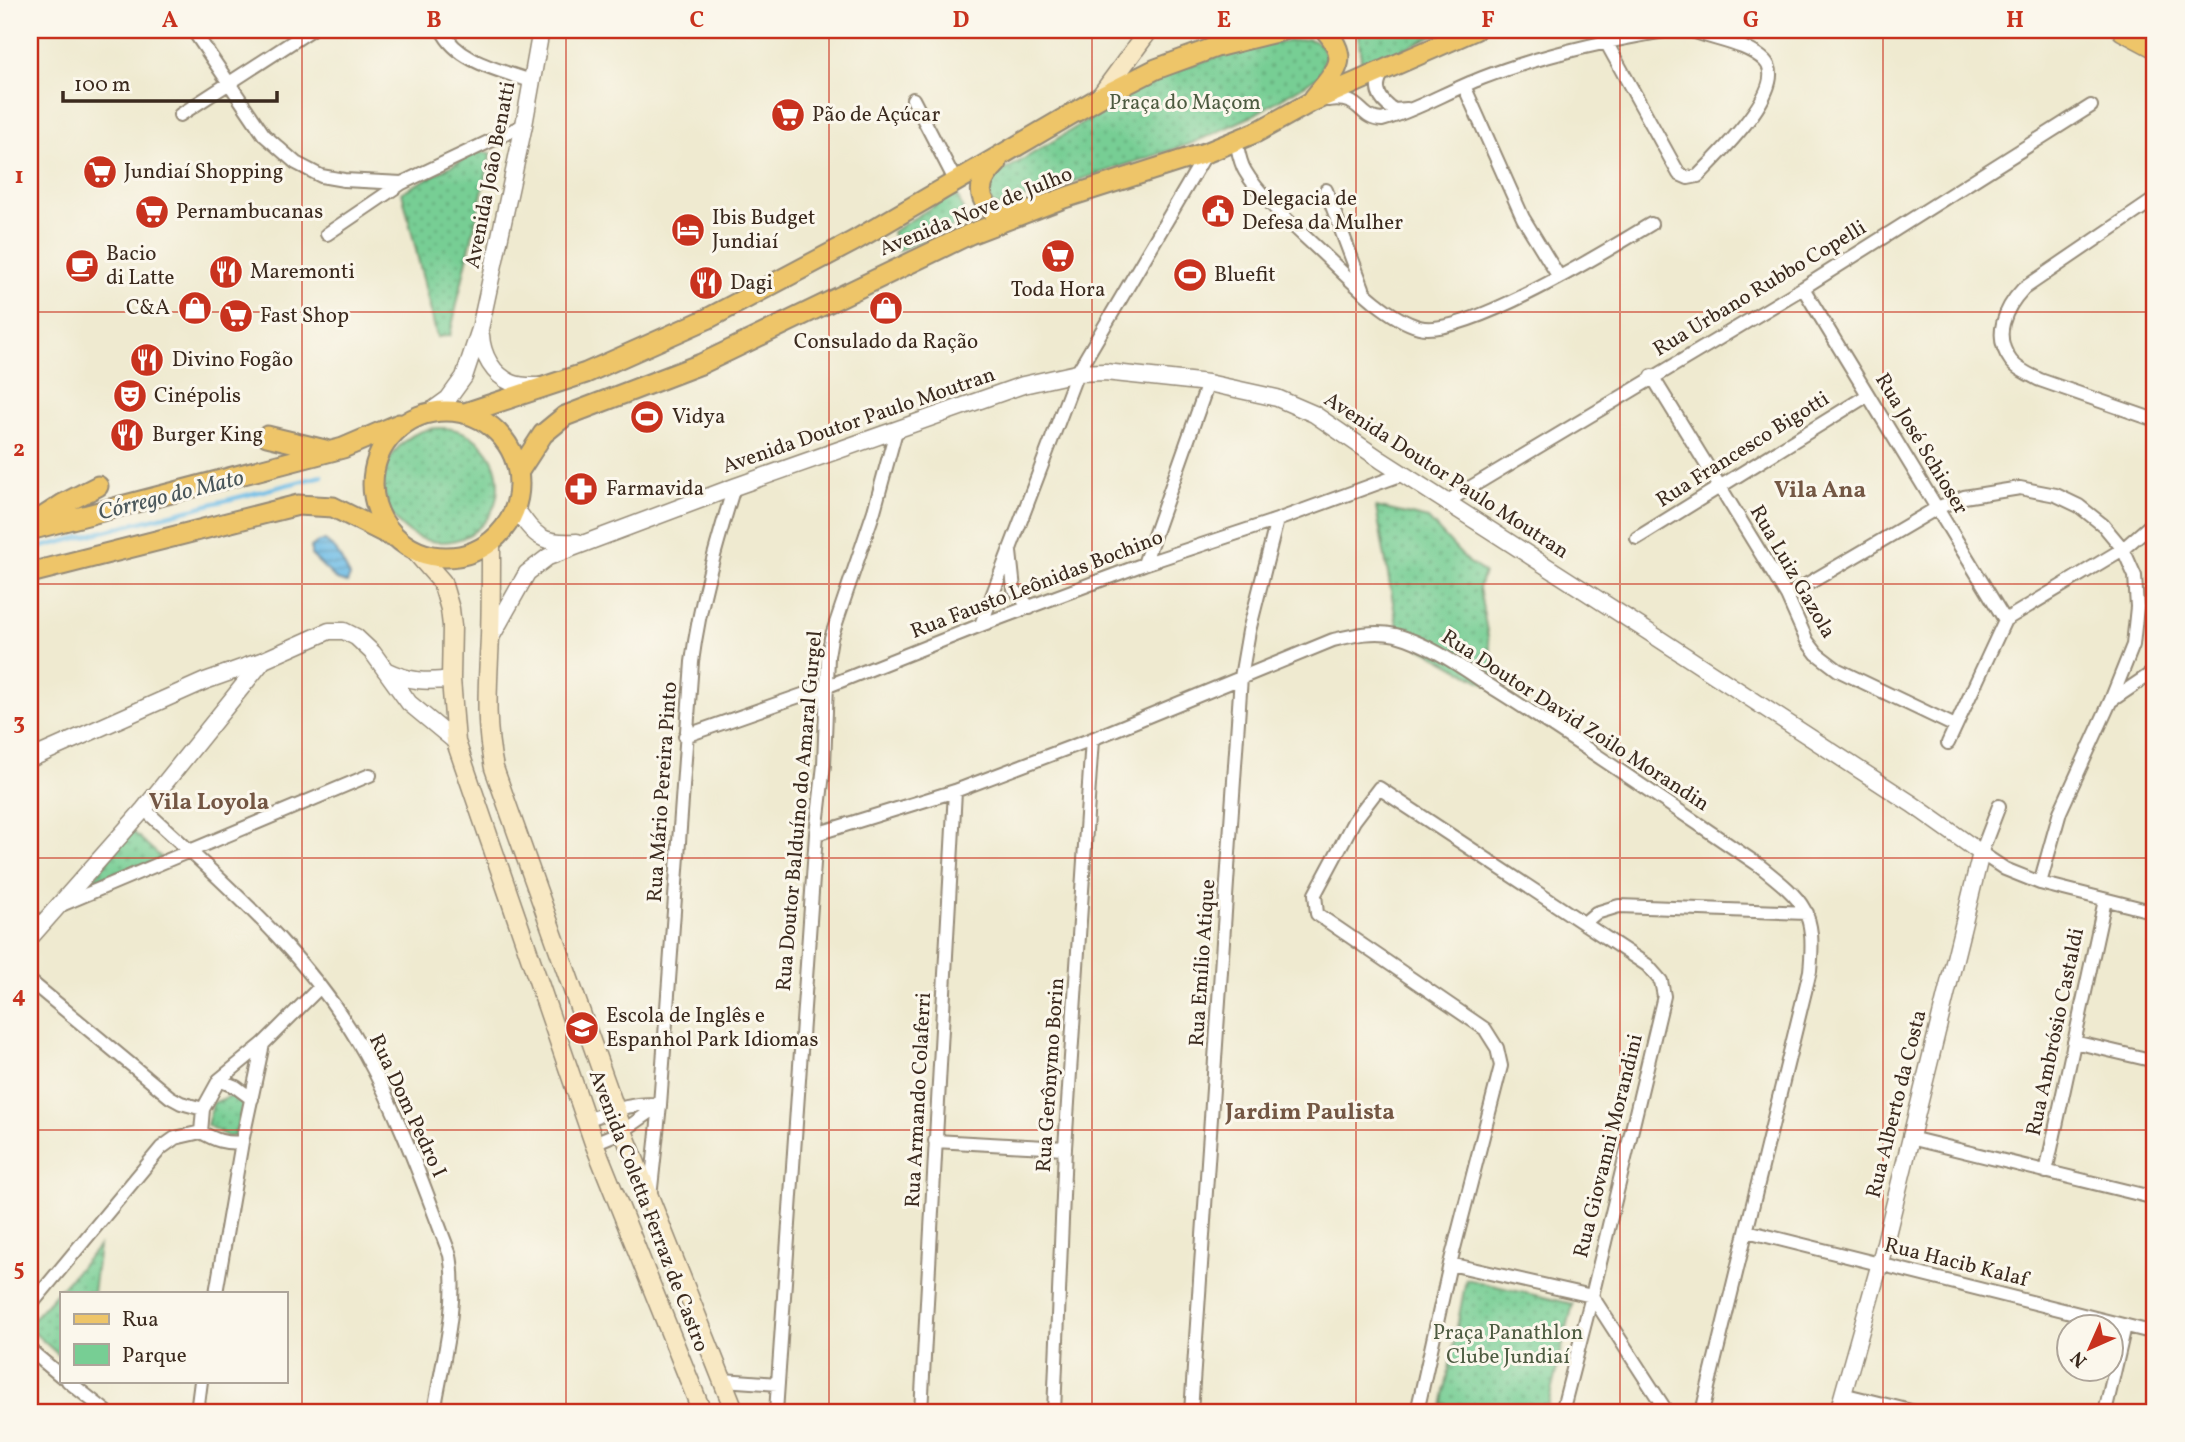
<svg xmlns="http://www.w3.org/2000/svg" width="2185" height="1442" viewBox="0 0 2185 1442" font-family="Vollkorn,serif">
<defs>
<pattern id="green-dots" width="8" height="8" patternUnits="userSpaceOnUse" patternTransform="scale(1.75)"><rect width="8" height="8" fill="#77ce94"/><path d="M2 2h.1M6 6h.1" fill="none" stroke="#63a778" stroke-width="1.8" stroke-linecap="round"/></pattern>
<pattern id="water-rules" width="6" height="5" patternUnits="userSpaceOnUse" patternTransform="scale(1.75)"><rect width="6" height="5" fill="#6bbbe6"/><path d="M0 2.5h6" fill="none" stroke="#5998ba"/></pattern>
</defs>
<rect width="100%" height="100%" fill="#fbf7ec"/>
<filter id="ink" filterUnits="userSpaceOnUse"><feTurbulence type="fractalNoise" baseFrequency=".0143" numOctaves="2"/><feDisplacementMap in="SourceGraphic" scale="14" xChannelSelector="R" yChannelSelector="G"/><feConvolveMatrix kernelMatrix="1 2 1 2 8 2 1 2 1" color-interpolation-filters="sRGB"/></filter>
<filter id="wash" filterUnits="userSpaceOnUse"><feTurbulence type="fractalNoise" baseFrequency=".00686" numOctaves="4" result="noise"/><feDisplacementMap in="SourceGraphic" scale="28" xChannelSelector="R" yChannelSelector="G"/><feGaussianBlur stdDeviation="1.57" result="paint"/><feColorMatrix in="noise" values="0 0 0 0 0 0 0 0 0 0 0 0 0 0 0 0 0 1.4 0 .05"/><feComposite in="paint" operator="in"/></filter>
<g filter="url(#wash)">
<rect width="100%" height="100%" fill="#efead0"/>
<path fill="url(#green-dots)" stroke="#597c59" stroke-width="2" d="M 1359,30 L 1445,30 L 1361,69 C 1362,55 1358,44 1359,30 Z
M 1308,39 L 1319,43 L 1326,55 L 1319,76 L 1250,117 L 1190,144 L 999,206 L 992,204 L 984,183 L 1111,106 L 1126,85 L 1252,46 Z
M 477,152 L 491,153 L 450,335 L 437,337 L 402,192 Z
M 956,192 L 967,221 L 898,251 L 892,232 Z
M384 485a57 57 0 1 1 114 0a57 57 0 1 1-114 0Z
M 1376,507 L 1428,519 L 1468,562 L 1484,572 L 1479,588 L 1498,691 L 1399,636 Z
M 131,830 L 163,859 L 92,881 Z
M 230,1096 L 241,1097 L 243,1105 L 235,1136 L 228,1137 L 207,1125 L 213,1103 Z
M 99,1246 L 93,1293 L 61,1293 L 61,1357 L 30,1329 L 30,1322 Z
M 1466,1279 L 1573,1304 L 1546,1412 L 1441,1412 Z"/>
<path fill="url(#water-rules)" stroke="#537282" stroke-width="2" d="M 325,541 L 336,550 L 350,576 L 347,583 L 337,580 L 311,555 L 311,547 L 318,542 Z"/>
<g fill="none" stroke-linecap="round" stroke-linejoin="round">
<path stroke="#6bbbe6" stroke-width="4.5" d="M 30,550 L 322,476"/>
</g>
</g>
<g filter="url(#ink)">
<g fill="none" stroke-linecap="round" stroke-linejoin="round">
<g stroke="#958a77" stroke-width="16">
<path id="minor" d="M 193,30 L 264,135 L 296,163 L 321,176 L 344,180 L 402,183
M 442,30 C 457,62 500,70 531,81
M 1606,42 L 1679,174 L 1688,178 L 1698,176 C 1715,158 1790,87 1765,61 C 1747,43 1713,40 1690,30
M 1385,70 C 1372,86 1378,100 1394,110 L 1407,109
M 1464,86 L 1523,218 L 1559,277
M 913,99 L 956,182
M 1328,100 C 1363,95 1358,119 1382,120 C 1417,110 1448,91 1482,78 C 1539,56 1610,40 1670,30
M 180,115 L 311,30
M 1236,141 C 1238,150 1240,163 1245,171 C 1260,197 1296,228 1318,249 C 1345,274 1383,317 1419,327 C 1463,339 1610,249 1651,224
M 1326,190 L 1363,288
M 2155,199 L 2023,289 C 2005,308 1992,336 2011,361 C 2018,370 2030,375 2040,380 L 2155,420
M 327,234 L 402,183 L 524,125
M 1803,288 L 2005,620
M 1652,376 L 1787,596 L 1807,641 L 1817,654 L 1838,670 L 1955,726
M 1446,502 L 1803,288 L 2091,106
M 1637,538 L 1868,395
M 1010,552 L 1014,589 L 1030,608
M 1144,564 L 1208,383
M 1787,596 L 1937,508 L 1964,497 L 2020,488 L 2056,495 L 2079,506 L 2103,525 L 2123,549 L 2135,576 L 2137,607 L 2133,645 L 2111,700 L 2060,812 L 2040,883
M 2005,620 L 2123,549 L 2155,521
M 981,625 L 1077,373 L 1207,152
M 2112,700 L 2155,671
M 685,736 L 828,686 L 981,625 L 1144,564 L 1277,520 L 1403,474
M 1948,743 L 2005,620
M 1999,806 L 1981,853 L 2005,869 L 2040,883 L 2155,912
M 144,809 C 224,883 311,956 365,1054 C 400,1117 424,1187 450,1255 C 459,1304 442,1363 434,1412
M 816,834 L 955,791 L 1092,739 L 1333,640 C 1354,635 1374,630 1396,635 C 1433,645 1466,671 1498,691 C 1587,747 1673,807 1760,866 C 1805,902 1816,911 1810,971 L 1702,1412
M 59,906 L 370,775
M 1584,923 L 1596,913 L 1619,906 L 1807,913
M 30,981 L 170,1097 L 181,1103 L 203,1109
M 2074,1042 L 2155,1061
M 219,1080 L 236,1087 L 252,1099
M 586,1120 C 609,1112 635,1101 660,1105
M 201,1132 L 203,1109 L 219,1080 L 263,1044 L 320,987
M 201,1132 C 215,1140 225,1144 242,1142
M 1910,1138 L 2155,1198
M 935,1141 L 1065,1148
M 594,1143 L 623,1131 L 660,1105
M 2046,1172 L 2105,900
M 650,1197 L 660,1105 L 692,662 C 700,601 716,546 734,487
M 1747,1231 L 2155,1333
M 1450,1264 L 1592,1296 L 1667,1412
M 216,1293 L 242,1142 L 263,1044
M 30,1306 L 161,1148 L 175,1138 L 201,1132
M 30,1350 L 61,1376
M 723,1380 L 778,1384
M 68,1381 L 107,1412
M 1842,1394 L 1915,1412
M 197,1412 L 201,1381
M 776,1412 L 816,834 L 824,765 L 828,656 L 831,638 L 874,511 L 896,431
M 921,1412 L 955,791
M 1054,1412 L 1065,1148 L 1092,739
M 1191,1412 L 1241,677 L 1249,631 L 1277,520
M 1417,1412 L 1450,1264 L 1501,1066 L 1497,1048 L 1485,1029 L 1317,914 L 1315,894 L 1354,821 L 1379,788 L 1647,965 L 1661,981 L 1664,996 L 1592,1296 L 1562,1412
M 2105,1412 L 2125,1326"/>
</g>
<g stroke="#958a77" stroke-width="19">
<path id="tertiary" d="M 481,335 C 482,355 493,375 512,383 C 521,387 531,386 540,386
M 430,412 L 448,399 L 464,377 L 480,329 L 524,125 L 541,30
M 516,509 C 536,537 541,544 577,542
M 490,639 L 527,573 L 548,557 L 734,487 L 1023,385 L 1077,373 L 1105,372 L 1208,383 L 1277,398 L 1314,414 L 1381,460 L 1641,627 L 1912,804 L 1981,853 L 1880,1263 L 1838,1412
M 385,670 C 408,681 426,683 451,679
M 30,759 L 205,681 L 264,660 L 329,631 L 344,631 L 356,637 L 373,653 L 409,703 L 456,742
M 30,938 L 144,809 L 262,662"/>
</g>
<g stroke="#958a77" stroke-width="21">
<path id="secondary" d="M 1099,98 L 1149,30
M 491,543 C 491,574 491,605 490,636 C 488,684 484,721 494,768 L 623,1131 L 735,1412
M 414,550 L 442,582 L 450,609 L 452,626 L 451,679 L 456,742 L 594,1143 L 702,1412"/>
</g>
<g stroke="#958a77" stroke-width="23">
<path id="primary" d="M 1314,98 C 1335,72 1352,60 1325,30
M 997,163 C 978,182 974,198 998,216 L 1015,216
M373 484a73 73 0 1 1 146 0a73 73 0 1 1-146 0Z
M 465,413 L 586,373 L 707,319 L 854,241 L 1099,98 L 1156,69 L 1216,47 L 1284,30
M 267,436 L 325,450
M 519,471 L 543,434 L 565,416 L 701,364 L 970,234 L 1064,198 L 1208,152 L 1257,132 L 1311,102 L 1475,30
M 32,524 L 63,504 L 98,486
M 30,530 L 343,448 L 399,424
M 30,573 L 298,505 L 333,507 L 391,536"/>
</g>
<g stroke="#958a77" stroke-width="24">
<path id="trunk" d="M 2123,30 L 2155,47"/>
</g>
<use href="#minor" stroke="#fff" stroke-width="12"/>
<use href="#tertiary" stroke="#fff" stroke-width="16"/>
<use href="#secondary" stroke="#f8e8c3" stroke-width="18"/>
<use href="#primary" stroke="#eec569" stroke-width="19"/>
<use href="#trunk" stroke="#eec569" stroke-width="21"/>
</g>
</g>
<path fill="none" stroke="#c8321e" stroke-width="2" stroke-opacity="0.55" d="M 302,30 L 302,1412M 566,30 L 566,1412M 829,30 L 829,1412M 1092,30 L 1092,1412M 1356,30 L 1356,1412M 1620,30 L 1620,1412M 1883,30 L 1883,1412M 30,312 L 2155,312M 30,584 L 2155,584M 30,858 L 2155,858M 30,1130 L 2155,1130"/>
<defs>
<g id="supermarket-disc" transform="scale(1.75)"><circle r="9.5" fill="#c8321e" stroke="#fbf7ec"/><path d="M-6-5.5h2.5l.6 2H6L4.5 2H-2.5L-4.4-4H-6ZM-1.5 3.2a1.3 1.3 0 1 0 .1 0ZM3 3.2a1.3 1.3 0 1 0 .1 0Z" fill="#fff"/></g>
<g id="civic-disc" transform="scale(1.75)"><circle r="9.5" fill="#c8321e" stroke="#fbf7ec"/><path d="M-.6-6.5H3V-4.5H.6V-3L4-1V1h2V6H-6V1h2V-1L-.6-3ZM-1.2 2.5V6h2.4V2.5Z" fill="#fff"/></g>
<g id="hotel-disc" transform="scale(1.75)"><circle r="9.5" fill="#c8321e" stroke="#fbf7ec"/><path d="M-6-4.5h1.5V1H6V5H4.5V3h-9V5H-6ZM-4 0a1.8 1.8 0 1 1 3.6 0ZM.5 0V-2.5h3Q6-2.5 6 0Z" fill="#fff"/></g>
<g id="cafe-disc" transform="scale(1.75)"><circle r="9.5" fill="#c8321e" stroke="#fbf7ec"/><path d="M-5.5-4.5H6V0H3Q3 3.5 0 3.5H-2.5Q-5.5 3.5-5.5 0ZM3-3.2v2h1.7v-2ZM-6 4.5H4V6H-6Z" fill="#fff"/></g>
<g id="restaurant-disc" transform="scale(1.75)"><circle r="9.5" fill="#c8321e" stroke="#fbf7ec"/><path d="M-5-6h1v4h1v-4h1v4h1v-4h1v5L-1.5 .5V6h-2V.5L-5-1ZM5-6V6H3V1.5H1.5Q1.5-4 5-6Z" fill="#fff"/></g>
<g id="stadium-disc" transform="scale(1.75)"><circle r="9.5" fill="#c8321e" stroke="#fbf7ec"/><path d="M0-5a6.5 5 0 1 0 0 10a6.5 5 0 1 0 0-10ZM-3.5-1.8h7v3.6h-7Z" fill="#fff"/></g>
<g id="shop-disc" transform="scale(1.75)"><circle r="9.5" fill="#c8321e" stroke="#fbf7ec"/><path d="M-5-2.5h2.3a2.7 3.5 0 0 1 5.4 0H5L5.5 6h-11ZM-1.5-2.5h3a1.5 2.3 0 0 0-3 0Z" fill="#fff"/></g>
<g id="theatre-disc" transform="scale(1.75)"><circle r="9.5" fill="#c8321e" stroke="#fbf7ec"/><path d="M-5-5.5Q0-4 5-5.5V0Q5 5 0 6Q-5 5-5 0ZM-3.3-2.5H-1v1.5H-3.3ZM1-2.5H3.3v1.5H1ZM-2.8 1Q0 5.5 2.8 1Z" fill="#fff"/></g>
<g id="pharmacy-disc" transform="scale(1.75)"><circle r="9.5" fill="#c8321e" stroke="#fbf7ec"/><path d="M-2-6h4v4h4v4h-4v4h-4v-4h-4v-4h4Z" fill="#fff"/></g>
<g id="school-disc" transform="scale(1.75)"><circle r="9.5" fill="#c8321e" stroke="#fbf7ec"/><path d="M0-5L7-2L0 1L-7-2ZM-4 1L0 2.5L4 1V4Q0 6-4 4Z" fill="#fff"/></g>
</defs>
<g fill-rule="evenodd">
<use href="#supermarket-disc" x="788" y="115"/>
<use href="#supermarket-disc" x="100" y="172"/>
<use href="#civic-disc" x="1218" y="211"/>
<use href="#supermarket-disc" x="152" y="212"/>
<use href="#hotel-disc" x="688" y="230"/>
<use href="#supermarket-disc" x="1058" y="256"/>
<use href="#cafe-disc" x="82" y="266"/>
<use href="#restaurant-disc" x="226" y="272"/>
<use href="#stadium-disc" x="1190" y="275"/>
<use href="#restaurant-disc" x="706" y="283"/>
<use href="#shop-disc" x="195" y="308"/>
<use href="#shop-disc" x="886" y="308"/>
<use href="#supermarket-disc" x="236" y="316"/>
<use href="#restaurant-disc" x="147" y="360"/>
<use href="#theatre-disc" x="130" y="396"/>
<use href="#stadium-disc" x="647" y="417"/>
<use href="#restaurant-disc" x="127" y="435"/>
<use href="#pharmacy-disc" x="581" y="489"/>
<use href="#school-disc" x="582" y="1028"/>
</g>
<g text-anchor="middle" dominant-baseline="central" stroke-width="6" stroke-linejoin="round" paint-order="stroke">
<g font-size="21" fill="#4d5b41" stroke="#fbf7ec">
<text x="1185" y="103">Praça do Maçom</text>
<text x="1508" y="1333">Praça Panathlon<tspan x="1508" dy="24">Clube Jundiaí</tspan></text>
</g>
<g font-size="21" fill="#3b2a1e" stroke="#fbf7ec" text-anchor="start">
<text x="812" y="115">Pão de Açúcar</text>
<text x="124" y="172">Jundiaí Shopping</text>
<text x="1242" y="199">Delegacia de<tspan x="1242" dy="24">Defesa da Mulher</tspan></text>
<text x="176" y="212">Pernambucanas</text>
<text x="712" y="218">Ibis Budget<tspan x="712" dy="24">Jundiaí</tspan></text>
<text x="106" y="254">Bacio<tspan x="106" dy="24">di Latte</tspan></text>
<text x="250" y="272">Maremonti</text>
<text x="1214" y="275">Bluefit</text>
<text x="730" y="283">Dagi</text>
<text x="1058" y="290" text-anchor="middle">Toda Hora</text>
<text x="170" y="308" text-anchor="end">C&amp;A</text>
<text x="260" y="316">Fast Shop</text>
<text x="886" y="342" text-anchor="middle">Consulado da Ração</text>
<text x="172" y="360">Divino Fogão</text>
<text x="154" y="396">Cinépolis</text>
<text x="672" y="417">Vidya</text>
<text x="152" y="435">Burger King</text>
<text x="606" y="489">Farmavida</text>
<text x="606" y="1016">Escola de Inglês e<tspan x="606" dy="24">Espanhol Park Idiomas</tspan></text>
</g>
<g font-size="21" fill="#3b2a1e" stroke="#fbf7ec">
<text transform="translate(491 175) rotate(-79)">Avenida João Benatti</text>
<text transform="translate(976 212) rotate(-22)">Avenida Nove de Julho</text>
<text transform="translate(1760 289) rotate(-31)">Rua Urbano Rubbo Copelli</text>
<text transform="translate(859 421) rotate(-19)">Avenida Doutor Paulo Moutran</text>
<text transform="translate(1921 444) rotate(59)">Rua José Schioser</text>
<text transform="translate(1743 450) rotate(-32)">Rua Francesco Bigotti</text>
<text transform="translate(1446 476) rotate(33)">Avenida Doutor Paulo Moutran</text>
<text transform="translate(1792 572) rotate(60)">Rua Luiz Gazola</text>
<text transform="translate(1037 585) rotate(-21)">Rua Fausto Leônidas Bochino</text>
<text transform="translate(1575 721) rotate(33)">Rua Doutor David Zoilo Morandin</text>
<text transform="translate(663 792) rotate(-86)">Rua Mário Pereira Pinto</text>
<text transform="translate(800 811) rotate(-85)">Rua Doutor Balduíno do Amaral Gurgel</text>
<text transform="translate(1203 963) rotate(-86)">Rua Emílio Atique</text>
<text transform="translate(2056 1032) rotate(-78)">Rua Ambrósio Castaldi</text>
<text transform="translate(1051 1075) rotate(-86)">Rua Gerônymo Borin</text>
<text transform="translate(919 1100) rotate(-87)">Rua Armando Colaferri</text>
<text transform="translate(1897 1104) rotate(-76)">Rua Alberto da Costa</text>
<text transform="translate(407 1106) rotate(65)">Rua Dom Pedro I</text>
<text transform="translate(1609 1146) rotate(-76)">Rua Giovanni Morandini</text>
<text transform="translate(648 1211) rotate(69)">Avenida Coletta Ferraz de Castro</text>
<text transform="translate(1956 1263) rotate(14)">Rua Hacib Kalaf</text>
</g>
<g font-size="23" font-weight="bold" fill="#745744" stroke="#fbf7ec">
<text x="1820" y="491">Vila Ana</text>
<text x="209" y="803">Vila Loyola</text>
<text x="1310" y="1113">Jardim Paulista</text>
</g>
<g font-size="23" font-style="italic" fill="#49565a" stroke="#fbf7ec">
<text transform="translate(171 496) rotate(-14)">Córrego do Mato</text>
</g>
</g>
<rect width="2185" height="1442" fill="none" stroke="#fbf7ec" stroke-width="77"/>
<rect x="60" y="1292" width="228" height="91" fill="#fbf7ec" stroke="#aea59a" stroke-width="2"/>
<rect x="74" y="1314" width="35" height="10" fill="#eec569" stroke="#aea59a" stroke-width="2"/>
<text x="122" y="1326" font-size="21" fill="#3b2a1e">Rua</text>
<rect x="74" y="1344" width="35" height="21" fill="#77ce94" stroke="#aea59a" stroke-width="2"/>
<text x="122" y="1362" font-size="21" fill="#3b2a1e">Parque</text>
<g transform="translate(2090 1348) rotate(225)"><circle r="33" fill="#fbf7ec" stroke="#aea59a" stroke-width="2"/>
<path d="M0-5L12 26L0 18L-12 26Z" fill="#c8321e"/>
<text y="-10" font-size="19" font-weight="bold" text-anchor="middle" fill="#3b2a1e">N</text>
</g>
<path d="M63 91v10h214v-10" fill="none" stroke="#3b2a1e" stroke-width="3.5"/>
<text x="74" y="91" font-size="21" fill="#3b2a1e" stroke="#fbf7ec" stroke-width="5" paint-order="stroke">100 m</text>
<rect x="38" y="38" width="2108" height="1366" fill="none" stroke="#c8321e" stroke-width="2.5"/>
<g font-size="23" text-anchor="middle" font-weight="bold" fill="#c8321e">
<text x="170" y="27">A</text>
<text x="434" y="27">B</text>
<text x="697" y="27">C</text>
<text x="961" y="27">D</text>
<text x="1224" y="27">E</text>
<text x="1488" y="27">F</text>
<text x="1751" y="27">G</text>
<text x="2015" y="27">H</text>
<text x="19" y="183">1</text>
<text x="19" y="456">2</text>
<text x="19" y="729">3</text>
<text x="19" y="1002">4</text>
<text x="19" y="1275">5</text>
</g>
</svg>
